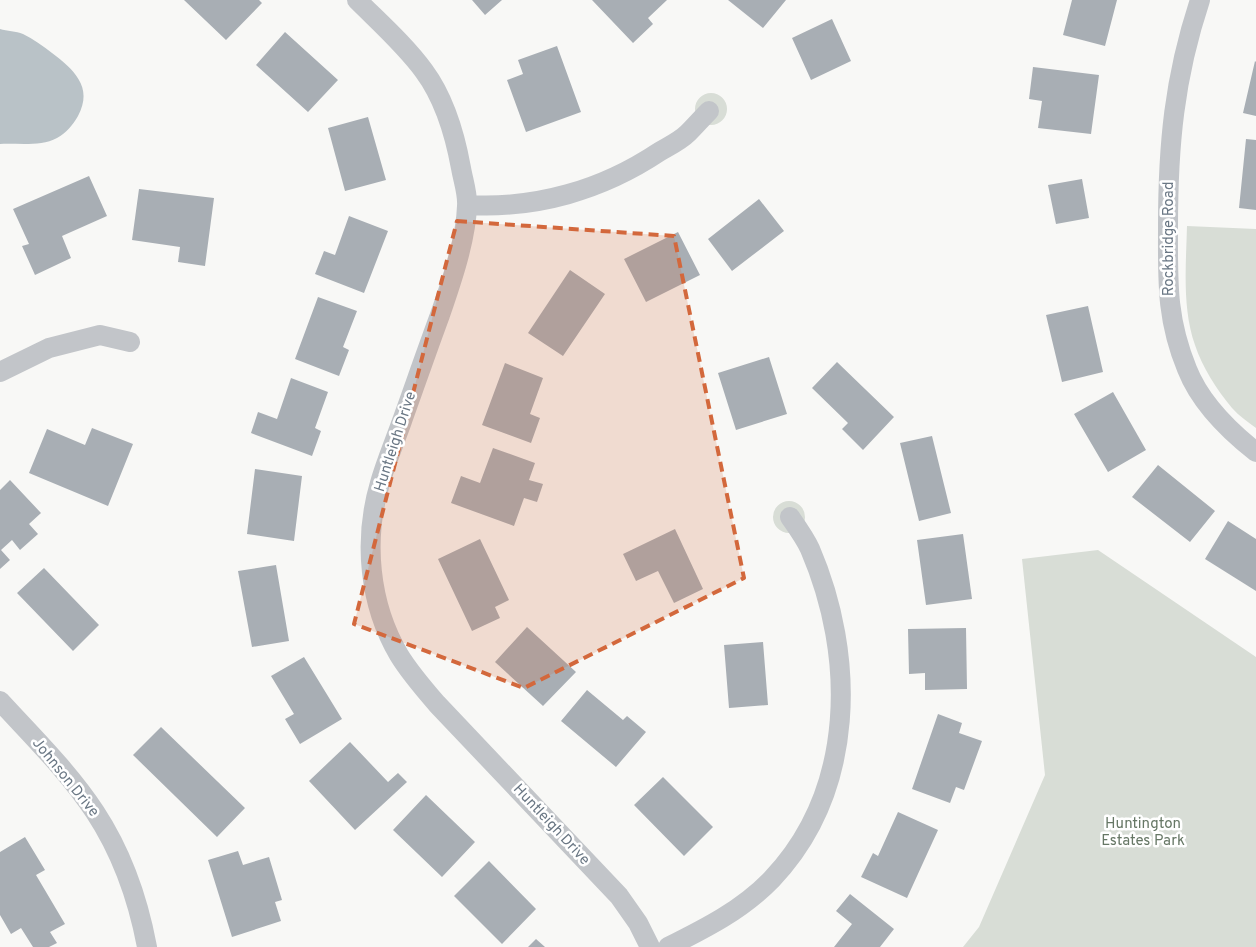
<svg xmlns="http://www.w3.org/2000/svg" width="1256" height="947" viewBox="0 0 1256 947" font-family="Overpass,sans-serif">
<rect width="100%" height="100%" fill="#f8f8f6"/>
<path fill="#d8ddd6" d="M695 109a16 16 0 1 1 32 0a16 16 0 1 1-32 0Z
M 1187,226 L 1256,229 L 1256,428 C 1248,422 1239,416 1232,408 C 1217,390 1202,367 1195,345 C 1182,308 1186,265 1187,226 Z
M773 517a16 16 0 1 1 32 0a16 16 0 1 1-32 0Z
M 1098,550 L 1256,657 L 1256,947 L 963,947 L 979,927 L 1045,775 L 1022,559 Z"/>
<path fill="#b9c2c7" d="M 0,29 C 7,31 16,31 23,34 C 33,39 43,46 52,53 C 73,69 94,87 78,116 C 73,125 66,133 57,138 C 40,147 18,143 0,144 Z"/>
<path fill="#a8aeb4" d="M 184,0 L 259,0 L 262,3 L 226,40 Z
M 472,0 L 502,0 L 485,15 Z
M 592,0 L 667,0 L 648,18 L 653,24 L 633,43 Z
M 728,0 L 786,0 L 763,28 Z
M 1072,0 L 1117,0 L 1105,46 L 1063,35 Z
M 832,19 L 851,61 L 811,80 L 792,38 Z
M 285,32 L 338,80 L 308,112 L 256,65 Z
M 557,46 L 581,112 L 526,132 L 507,80 L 523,74 L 518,60 Z
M 1255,61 L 1256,62 L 1256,116 L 1243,113 Z
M 1033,67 L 1099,75 L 1091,134 L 1038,128 L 1042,101 L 1029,99 Z
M 368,117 L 386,180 L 345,191 L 328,128 Z
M 1246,139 L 1256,140 L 1256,210 L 1239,208 Z
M 89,176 L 107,216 L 62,236 L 71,258 L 35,275 L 22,246 L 29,244 L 13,209 Z
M 1082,179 L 1089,218 L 1056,224 L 1048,185 Z
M 139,189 L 214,198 L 205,266 L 178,262 L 180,247 L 132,240 Z
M 759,199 L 784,231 L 732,271 L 708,239 Z
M 349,216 L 388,231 L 364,293 L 315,274 L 324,251 L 335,255 Z
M 678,232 L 700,275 L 646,302 L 624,259 Z
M 570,270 L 605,294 L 563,356 L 528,333 Z
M 318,297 L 357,311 L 343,347 L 349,350 L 339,376 L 295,359 Z
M 1088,306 L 1103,372 L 1062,382 L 1046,315 Z
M 769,357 L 787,414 L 736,430 L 718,373 Z
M 837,362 L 894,417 L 863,450 L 842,429 L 848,423 L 812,388 Z
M 505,363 L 543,378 L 530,414 L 540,418 L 531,443 L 482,425 Z
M 291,378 L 328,392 L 315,428 L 321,431 L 312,456 L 251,433 L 258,412 L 277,419 Z
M 1113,392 L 1146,450 L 1108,472 L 1074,414 Z
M 92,428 L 133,444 L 108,506 L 29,473 L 47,429 L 85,445 Z
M 932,436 L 951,513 L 919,521 L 900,443 Z
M 493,448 L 535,463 L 529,480 L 543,484 L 537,502 L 524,498 L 514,526 L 451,503 L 461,476 L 480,483 Z
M 1158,465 L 1215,511 L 1190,542 L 1132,497 Z
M 255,469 L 302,476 L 294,541 L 247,534 Z
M 10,480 L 41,513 L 29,524 L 38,534 L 20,550 L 12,540 L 1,550 L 10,560 L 0,569 L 0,490 Z
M 1228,521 L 1256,539 L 1256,591 L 1205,559 Z
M 675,529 L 703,589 L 674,603 L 658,571 L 636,581 L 623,554 Z
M 963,534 L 972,599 L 926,605 L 917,540 Z
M 480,539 L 509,600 L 495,607 L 500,618 L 472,631 L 438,559 Z
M 276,565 L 289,641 L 252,647 L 238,571 Z
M 44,568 L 99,625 L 73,651 L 17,593 Z
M 527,627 L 576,672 L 543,706 L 495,662 Z
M 966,628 L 967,689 L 925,690 L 925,673 L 909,674 L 908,629 Z
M 763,642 L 768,705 L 729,708 L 724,645 Z
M 304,657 L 342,719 L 300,744 L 285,719 L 294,714 L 271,676 Z
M 587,690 L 623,720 L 627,716 L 646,732 L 616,767 L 561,721 Z
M 938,714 L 962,723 L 959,733 L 982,741 L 964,790 L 956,787 L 950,803 L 912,789 Z
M 161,727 L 245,808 L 217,837 L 133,755 Z
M 350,742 L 388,782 L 398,773 L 407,782 L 355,830 L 309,781 Z
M 663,777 L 713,827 L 684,856 L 634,805 Z
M 426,795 L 475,842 L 442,877 L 393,830 Z
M 898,812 L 938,830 L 907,898 L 861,877 L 873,853 L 878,856 Z
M 25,837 L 45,870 L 36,875 L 65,924 L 50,932 L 57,943 L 49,947 L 33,947 L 21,928 L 11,934 L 0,915 L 0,852 Z
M 238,851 L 243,865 L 269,857 L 282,900 L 275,902 L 281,921 L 232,937 L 208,860 Z
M 489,861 L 536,909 L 502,944 L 454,896 Z
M 850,894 L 894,929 L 880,947 L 834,947 L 852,924 L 836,911 Z
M 536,939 L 545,947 L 528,947 Z"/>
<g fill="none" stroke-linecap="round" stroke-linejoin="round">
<path stroke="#c2c5c9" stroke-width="20" d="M 357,0 C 380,23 405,45 424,71 C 444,98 455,135 461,168 C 463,180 468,194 467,206 C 466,240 451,283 440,315 C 427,350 415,385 402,421 C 395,441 386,462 380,483 C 363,540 369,604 399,655 C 410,673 424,689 437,704 L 619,896 L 638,923 L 650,947
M 1200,0 C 1174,78 1168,146 1168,227 C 1168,280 1166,318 1187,369 C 1200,402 1228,430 1256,452
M 468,205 C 536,209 602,190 659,152 C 669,146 680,141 688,133 C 695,126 702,118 709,111
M 0,372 L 49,348 L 100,335 L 130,342
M 0,701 C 32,736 68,771 95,812 C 122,853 138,899 147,947
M 668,947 C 706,928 742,910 772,879 C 856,790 856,656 810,549 C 805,538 797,527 790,517"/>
</g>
<path fill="#d3683c" fill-opacity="0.2" stroke="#d3683c" stroke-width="4" stroke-dasharray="10 6" stroke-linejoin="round" d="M 457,221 L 674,236 L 744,578 L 524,688 L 354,624 Z"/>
<g text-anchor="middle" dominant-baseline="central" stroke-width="5" stroke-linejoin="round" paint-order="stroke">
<g font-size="15" fill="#6a7784" stroke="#fff">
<text transform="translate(1169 239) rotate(-90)">Rockbridge Road</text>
<text transform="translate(396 442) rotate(-72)">Huntleigh Drive</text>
<text transform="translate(65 778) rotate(51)">Johnson Drive</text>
<text transform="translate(551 825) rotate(47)">Huntleigh Drive</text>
</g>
<g font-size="15" fill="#667765" stroke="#fff">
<text x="1143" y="824">Huntington<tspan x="1143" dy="17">Estates Park</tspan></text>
</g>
</g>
</svg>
